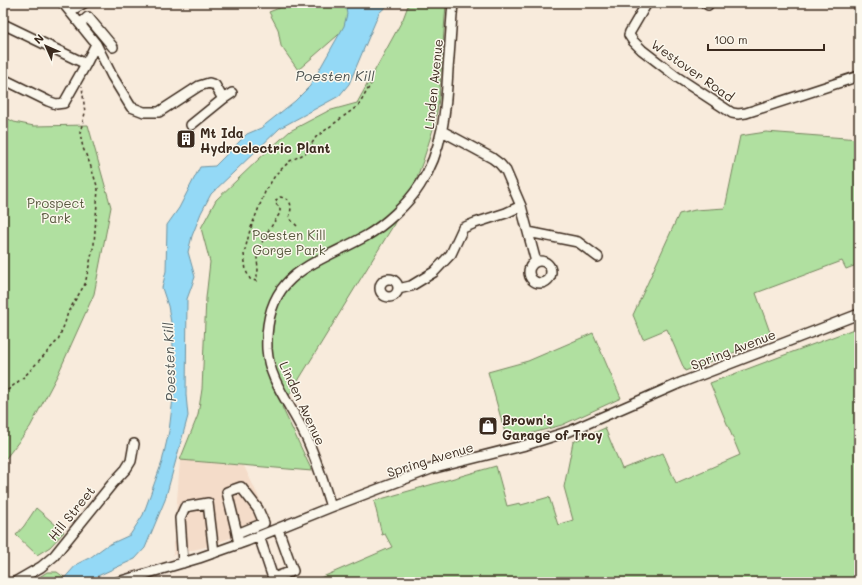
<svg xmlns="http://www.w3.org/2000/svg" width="862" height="585" viewBox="0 0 862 585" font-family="Mali,sans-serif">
<rect width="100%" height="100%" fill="#f8ebdc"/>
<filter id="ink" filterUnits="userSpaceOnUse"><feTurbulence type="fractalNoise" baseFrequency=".025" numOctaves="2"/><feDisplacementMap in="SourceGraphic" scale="8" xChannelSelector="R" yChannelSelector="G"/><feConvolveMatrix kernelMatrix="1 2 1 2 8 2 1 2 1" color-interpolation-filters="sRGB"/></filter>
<g filter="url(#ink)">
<path fill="#f4dcc9" d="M 180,460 L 244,466 L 271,523 L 209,546 L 173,555 Z"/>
<path fill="#b0e0a0" stroke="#76855f" d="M 292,3 L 316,3 L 317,5 L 320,3 L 344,3 L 351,23 L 345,29 L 298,70 L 281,46 L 278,29 L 269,12 Z
M 409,3 L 446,3 L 439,99 L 435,123 L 423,161 L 416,180 L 393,226 L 282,407 L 312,471 L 180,460 L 198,415 L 202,389 L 206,298 L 210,262 L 201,228 L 216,200 L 260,158 L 290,131 L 328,111 L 357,103 L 403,19 Z
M 3,116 L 14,122 L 34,126 L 88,125 L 111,207 L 94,294 L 58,374 L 30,427 L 3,462 Z
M 766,132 L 859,139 L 859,264 L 846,269 L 842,261 L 756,293 L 772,338 L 685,371 L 667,329 L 643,339 L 633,315 L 679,214 L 695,210 L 725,208 L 740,136 Z
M 859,327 L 859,582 L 311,582 L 392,547 L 385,534 L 382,535 L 374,501 L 496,466 L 507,506 L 520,503 L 521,505 L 549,497 L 558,525 L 573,520 L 564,487 L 573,442 L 605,428 L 622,469 L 663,453 L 676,483 L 740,455 L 710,383 Z
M 593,333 L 621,398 L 562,425 L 507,440 L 488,372 L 528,361 Z
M 36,508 L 64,532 L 50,547 L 37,555 L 16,535 L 24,526 Z
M 47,572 L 57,572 L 65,578 L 61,582 L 32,582 Z"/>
<path fill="#94d9f6" stroke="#7093a0" d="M 345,3 L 390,3 L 379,13 L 349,84 L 339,96 L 280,128 L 211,194 L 201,213 L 192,236 L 188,252 L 195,277 L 187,299 L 186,395 L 188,416 L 165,500 L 145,548 L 135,559 L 91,579 L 89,582 L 61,582 L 77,564 L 91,557 L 106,546 L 130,535 L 143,515 L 162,462 L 169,431 L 175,382 L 172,328 L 168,306 L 162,288 L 166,271 L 167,225 L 179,208 L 200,167 L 215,166 L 247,134 L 261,128 L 295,101 L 310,86 L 344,26 L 347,14 Z"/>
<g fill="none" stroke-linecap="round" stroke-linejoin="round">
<g stroke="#3b2a1e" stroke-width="12">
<path id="minor" d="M 647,3 L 630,32 L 629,35 L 633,41 L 642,50 L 677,77 L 732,113 L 738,114 L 746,113 L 859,76
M 705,3 L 708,5
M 70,11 L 84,3
M 3,24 L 86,64
M 80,24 L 88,17 L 113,47
M 96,44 L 112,76 L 131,107 L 144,112 L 159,112 L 199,86 L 209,83 L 215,85 L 223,99 L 191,125
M 3,79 L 48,101 L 56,104 L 64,103 L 86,64 L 96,44 L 63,3
M 223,99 L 232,93
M 442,131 L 492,158 L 500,164 L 506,171 L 521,206 L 536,262
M 528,232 L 578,242 L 598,257
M529 272a11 11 0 1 1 22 0a11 11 0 1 1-22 0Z
M380 288a9 9 0 1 1 18 0a9 9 0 1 1-18 0Z
M 398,289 L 411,286 L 434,272 L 451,254 L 463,228 L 475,223 L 506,213 L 521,206
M 331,507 C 323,482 316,456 304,433 C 291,405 269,381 267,349 C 264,273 312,266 366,236 C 385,225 408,204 420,185 C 443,151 446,109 448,69 C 450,47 451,25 453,3
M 237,534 L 264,523 L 258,509 L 241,487 L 227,492 L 236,529 L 239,544
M 259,536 L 273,578 L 293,571 L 278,529
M 183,563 L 180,518 L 185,507 L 208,503 L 214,553
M 15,582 L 41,567 L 54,556 L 112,484 L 126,469 L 131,461 L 134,444
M 118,582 L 199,558 L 247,541 L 331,507 L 431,469 L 526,445 L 570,431 L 680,383 L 859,314"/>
</g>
<path stroke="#3b2a1e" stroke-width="1.5" stroke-dasharray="3 3" stroke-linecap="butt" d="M 297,226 L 289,218 C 292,207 293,199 280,197 L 276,200 L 276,204 L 280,208 L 280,213 L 265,236 L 260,247 L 257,258 L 258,270 L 256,281 L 250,279 L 246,271 L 244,254 L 250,230 L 265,192 L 276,174 L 290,161 L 306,153 L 316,137 L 359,105 L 372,82
M 3,394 L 25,376 L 58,340 L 65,323 L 68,312 L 85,284 L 94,244 L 98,189 L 90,164 L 83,148 L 80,133 L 85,113 L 82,86"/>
<use href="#minor" stroke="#fbf7ec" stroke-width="9"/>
</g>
</g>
<defs>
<g id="building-square" transform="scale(1)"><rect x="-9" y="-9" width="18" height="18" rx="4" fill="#3b2a1e" stroke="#fbf7ec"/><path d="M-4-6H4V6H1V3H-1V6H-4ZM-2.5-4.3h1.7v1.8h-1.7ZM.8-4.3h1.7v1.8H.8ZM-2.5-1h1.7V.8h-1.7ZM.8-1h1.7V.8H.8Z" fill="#fff"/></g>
<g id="shop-square" transform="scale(1)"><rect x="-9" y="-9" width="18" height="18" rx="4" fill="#3b2a1e" stroke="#fbf7ec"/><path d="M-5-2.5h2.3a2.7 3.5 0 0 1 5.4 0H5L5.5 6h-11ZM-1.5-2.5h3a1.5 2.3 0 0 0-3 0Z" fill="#fff"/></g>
</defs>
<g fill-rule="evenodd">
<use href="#building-square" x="186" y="139"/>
<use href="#shop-square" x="488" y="426"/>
</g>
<g text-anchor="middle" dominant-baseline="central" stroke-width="3" stroke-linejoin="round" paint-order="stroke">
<g font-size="13" fill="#3b2a1e" stroke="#fbf7ec">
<text transform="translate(693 70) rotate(35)">Westover Road</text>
<text transform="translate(433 84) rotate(-84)">Linden Avenue</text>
<text transform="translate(733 349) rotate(-21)">Spring Avenue</text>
<text transform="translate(303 403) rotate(65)">Linden Avenue</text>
<text transform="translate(430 459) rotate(-17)">Spring Avenue</text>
<text transform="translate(71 513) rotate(-51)">Hill Street</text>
</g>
<g font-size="13" font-weight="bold" fill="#3b2a1e" stroke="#fbf7ec" text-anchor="start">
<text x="200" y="132">Mt Ida<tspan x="200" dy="15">Hydroelectric Plant</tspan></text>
<text x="502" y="419">Brown's<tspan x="502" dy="15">Garage of Troy</tspan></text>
</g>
<g font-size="13" fill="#58583e" stroke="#fbf7ec">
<text x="56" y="202">Prospect<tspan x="56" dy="15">Park</tspan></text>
<text x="289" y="234">Poesten Kill<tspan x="289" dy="15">Gorge Park</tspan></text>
</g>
<g font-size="14" font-style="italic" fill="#515654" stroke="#fbf7ec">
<text x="335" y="75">Poesten Kill</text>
<text transform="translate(169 362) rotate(-92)">Poesten Kill</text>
</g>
</g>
<rect width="862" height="585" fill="none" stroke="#fbf7ec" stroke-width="16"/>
<rect x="8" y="8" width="846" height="569" fill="none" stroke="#3b2a1e" stroke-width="1.5" filter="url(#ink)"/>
<g transform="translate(46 46) rotate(315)" stroke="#fbf7ec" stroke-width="3" paint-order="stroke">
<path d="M0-3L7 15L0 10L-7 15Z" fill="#3b2a1e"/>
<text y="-6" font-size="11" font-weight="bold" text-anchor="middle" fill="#3b2a1e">N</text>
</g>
<path d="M708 44v6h116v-6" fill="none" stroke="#3b2a1e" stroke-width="2"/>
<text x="714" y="44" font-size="12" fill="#3b2a1e" stroke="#fbf7ec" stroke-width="3" paint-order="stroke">100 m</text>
</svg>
